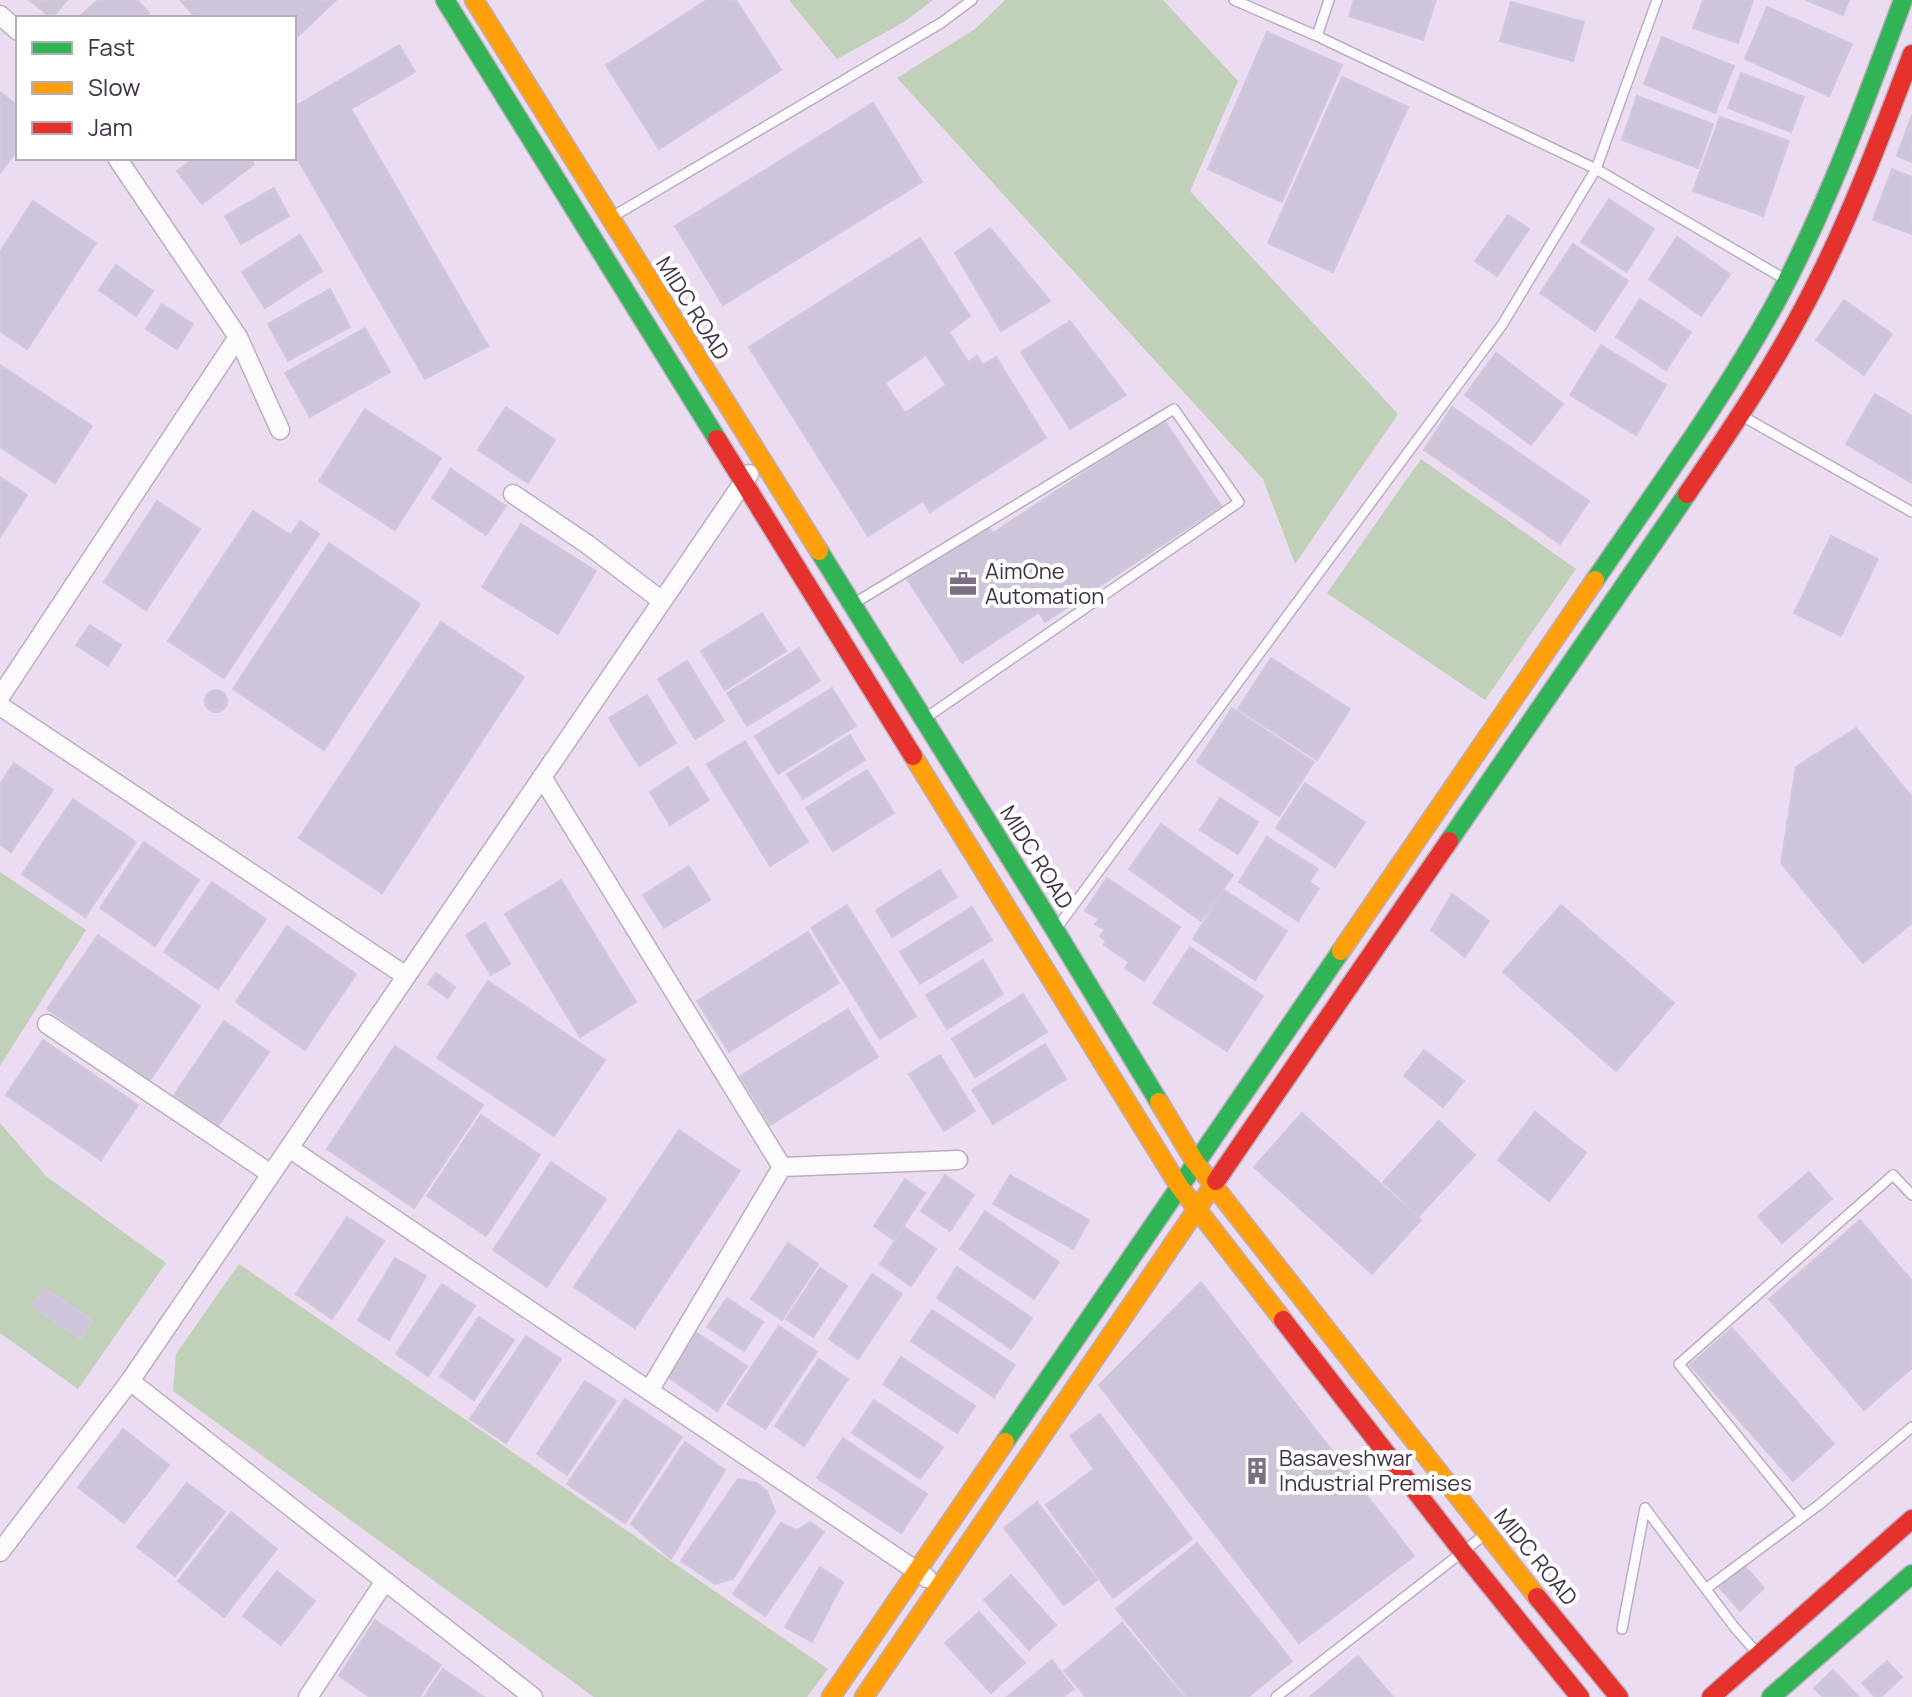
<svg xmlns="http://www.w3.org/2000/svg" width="1912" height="1697" viewBox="0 0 1912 1697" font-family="Manrope,sans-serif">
<rect width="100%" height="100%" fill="#ecdcf2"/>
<path fill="#c1d0b9" d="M 789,0 L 933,0 L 904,22 L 837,59 Z
M 1005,0 L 1163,0 L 1238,81 L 1190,191 L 1398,414 L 1295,564 L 1263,479 L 897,78 L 975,29 Z
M 1421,459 L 1576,569 L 1485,700 L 1327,593 Z
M 0,872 L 86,930 L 0,1066 Z
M 0,1123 L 46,1176 L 166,1263 L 78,1389 L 0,1333 Z
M 239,1264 L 828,1669 L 807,1697 L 594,1697 L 173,1391 L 176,1354 Z"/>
<path fill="#cfc5da" stroke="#d1c8dc" stroke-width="2" fill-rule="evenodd" d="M 29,0 L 67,0 L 52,18 Z
M 98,0 L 137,0 L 149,13 L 143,18 L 78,18 Z
M 180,0 L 336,0 L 294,40 L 294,18 L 196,18 Z
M 707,0 L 736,0 L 781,70 L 659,149 L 606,65 Z
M 1354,0 L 1436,0 L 1423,40 L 1349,16 Z
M 1703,0 L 1753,0 L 1738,43 L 1693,28 Z
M 1806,0 L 1849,0 L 1843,15 Z
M 1511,2 L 1584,22 L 1573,61 L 1500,41 Z
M 1767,7 L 1852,44 L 1829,96 L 1745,59 Z
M 1267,32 L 1342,65 L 1282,202 L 1208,169 Z
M 1662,37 L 1734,66 L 1715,113 L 1644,84 Z
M 399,45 L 415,72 L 351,109 L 488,346 L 425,379 L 294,153 L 294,107 Z
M 1741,73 L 1804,97 L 1791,132 L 1728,108 Z
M 1342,77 L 1408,107 L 1333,272 L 1268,243 Z
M 0,92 L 18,106 L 18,149 L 0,173 Z
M 1637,96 L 1713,124 L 1698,168 L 1622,140 Z
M 873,103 L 922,182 L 723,305 L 675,226 Z
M 1912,115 L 1912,162 L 1897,156 Z
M 1720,117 L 1789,141 L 1763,216 L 1693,191 Z
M 194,158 L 250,158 L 254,164 L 202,204 L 177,171 Z
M 1892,169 L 1912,177 L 1912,234 L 1873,220 Z
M 274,188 L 289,216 L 241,244 L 225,216 Z
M 1609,199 L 1654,229 L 1627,272 L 1581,242 Z
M 33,201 L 96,243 L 27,349 L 0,331 L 0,252 Z
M 1508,215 L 1529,229 L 1497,276 L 1475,261 Z
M 990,228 L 1050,301 L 1001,331 L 955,253 Z
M 300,235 L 322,271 L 265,308 L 242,272 Z
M 1677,237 L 1730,274 L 1701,316 L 1649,279 Z
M 920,238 L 970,316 L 949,332 L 968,362 L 977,356 L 983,365 L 996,357 L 1046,438 L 930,512 L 923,501 L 868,536 L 749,347 ZM 926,355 L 946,385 L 905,413 L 885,383 Z
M 1573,244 L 1628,281 L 1595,331 L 1540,293 Z
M 116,265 L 153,291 L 136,316 L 99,290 Z
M 330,289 L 350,327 L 288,361 L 268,324 Z
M 1640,299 L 1691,332 L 1666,370 L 1616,337 Z
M 1844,300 L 1892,334 L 1864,375 L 1816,340 Z
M 162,304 L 193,324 L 177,349 L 146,329 Z
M 1070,321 L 1126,395 L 1070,429 L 1021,352 Z
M 365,328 L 390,372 L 310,417 L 285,373 Z
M 1601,345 L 1666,385 L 1636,435 L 1570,395 Z
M 1496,353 L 1563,404 L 1531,445 L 1465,395 Z
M 0,365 L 92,426 L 55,483 L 0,447 Z
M 1875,394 L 1912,416 L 1912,483 L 1846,444 Z
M 506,407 L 555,440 L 528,483 L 478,450 Z
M 1452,407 L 1589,501 L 1560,544 L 1424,450 Z
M 365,409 L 441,458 L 395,530 L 319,481 Z
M 1164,420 L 1221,506 L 1045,622 L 1039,612 L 962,663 L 907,579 L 988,526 L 993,533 Z
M 451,469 L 506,506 L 486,535 L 432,498 Z
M 0,477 L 27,495 L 0,537 Z
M 157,501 L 200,529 L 146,610 L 104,582 Z
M 253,511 L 291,535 L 300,521 L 319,534 L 224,678 L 168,641 Z
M 521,524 L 596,571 L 558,634 L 482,587 Z
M 1831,536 L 1878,559 L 1841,636 L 1794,613 Z
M 329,543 L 420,604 L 324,750 L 233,689 Z
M 762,613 L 786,651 L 725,690 L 701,651 Z
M 441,622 L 524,677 L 382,893 L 299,838 Z
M 90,625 L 121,645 L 108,666 L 76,645 Z
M 799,648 L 820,681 L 747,726 L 727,693 Z
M 1271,658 L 1350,709 L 1317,760 L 1238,709 Z
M 687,661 L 724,721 L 695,739 L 658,679 Z
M 832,688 L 856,726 L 778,774 L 755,736 Z
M205 701a11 11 0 1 1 22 0a11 11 0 1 1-22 0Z
M 647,695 L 676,743 L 639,766 L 609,718 Z
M 1232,708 L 1314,762 L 1279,816 L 1197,762 Z
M 1856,728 L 1912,797 L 1912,923 L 1863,963 L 1781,863 L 1796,767 Z
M 850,735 L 865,760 L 803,799 L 787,774 Z
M 745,741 L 808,842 L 770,866 L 707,764 Z
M 14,763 L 53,790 L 11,852 L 0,844 L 0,784 Z
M 688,767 L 709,800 L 670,825 L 650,792 Z
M 867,770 L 894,813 L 833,851 L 806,808 Z
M 1305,783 L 1365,822 L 1335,867 L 1276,828 Z
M 1220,798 L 1258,822 L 1238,854 L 1200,830 Z
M 73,799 L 136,842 L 85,917 L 22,874 Z
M 1161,824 L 1233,875 L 1201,921 L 1129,869 Z
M 1267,837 L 1318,869 L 1309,882 L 1319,888 L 1298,921 L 1239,882 Z
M 144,842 L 199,880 L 155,946 L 100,908 Z
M 689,866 L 710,900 L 664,928 L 643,895 Z
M 940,870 L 957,897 L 892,937 L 876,910 Z
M 1107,878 L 1180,927 L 1144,981 L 1125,968 L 1129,962 L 1104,945 L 1106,941 L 1100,936 L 1105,930 L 1095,924 L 1099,919 L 1085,911 Z
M 561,880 L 636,1002 L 580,1037 L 505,914 Z
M 212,882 L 266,919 L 218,989 L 164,952 Z
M 1224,890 L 1287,931 L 1255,980 L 1193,939 Z
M 1452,894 L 1489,921 L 1465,957 L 1431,930 Z
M 847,905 L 916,1016 L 880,1039 L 811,928 Z
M 1561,905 L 1674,1003 L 1616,1071 L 1503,972 Z
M 972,907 L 992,940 L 920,984 L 900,952 Z
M 485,923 L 510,964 L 491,975 L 466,935 Z
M 287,926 L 356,974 L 305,1050 L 236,1002 Z
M 808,932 L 839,983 L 729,1052 L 697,1001 Z
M 98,935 L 200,1006 L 150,1080 L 47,1009 Z
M 1190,947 L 1263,996 L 1227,1051 L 1153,1003 Z
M 983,960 L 1003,994 L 947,1029 L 926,995 Z
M 436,973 L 455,987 L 448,998 L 428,984 Z
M 488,981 L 605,1060 L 554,1136 L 437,1058 Z
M 1023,994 L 1047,1032 L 975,1077 L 952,1039 Z
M 848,1009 L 878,1057 L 770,1125 L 740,1076 Z
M 224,1021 L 269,1052 L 218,1126 L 174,1095 Z
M 43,1040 L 138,1105 L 101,1160 L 6,1095 Z
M 1045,1044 L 1066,1079 L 993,1124 L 972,1090 Z
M 395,1046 L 483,1105 L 414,1208 L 327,1149 Z
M 1424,1050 L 1464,1081 L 1443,1107 L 1404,1076 Z
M 940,1055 L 975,1111 L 944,1131 L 909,1074 Z
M 1535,1112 L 1586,1153 L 1549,1201 L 1498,1160 Z
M 1302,1113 L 1421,1220 L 1372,1274 L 1254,1167 Z
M 481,1115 L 540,1155 L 486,1236 L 427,1196 Z
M 1439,1121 L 1475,1155 L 1419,1216 L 1383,1182 Z
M 679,1130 L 740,1171 L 635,1328 L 574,1287 Z
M 551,1162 L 606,1199 L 547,1287 L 493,1250 Z
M 1809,1172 L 1832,1199 L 1782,1243 L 1758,1216 Z
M 945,1175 L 974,1195 L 950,1231 L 921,1211 Z
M 1010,1175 L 1089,1220 L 1073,1249 L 993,1204 Z
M 905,1179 L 925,1193 L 894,1240 L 874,1226 Z
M 985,1211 L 1059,1262 L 1034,1299 L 960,1249 Z
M 347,1217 L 384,1241 L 332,1319 L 296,1294 Z
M 1860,1220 L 1912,1281 L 1912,1368 L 1864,1410 L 1769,1299 Z
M 904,1227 L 936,1249 L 911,1286 L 880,1264 Z
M 788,1243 L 818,1264 L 782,1320 L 751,1299 Z
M 395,1258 L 426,1276 L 389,1340 L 358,1320 Z
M 957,1267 L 1032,1318 L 1011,1349 L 937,1298 Z
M 820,1268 L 847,1286 L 813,1337 L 786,1319 Z
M 872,1274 L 902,1294 L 858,1359 L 829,1339 Z
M 1201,1282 L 1414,1556 L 1299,1643 L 1099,1385 Z
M 442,1284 L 475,1306 L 428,1376 L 396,1354 Z
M 45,1288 L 92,1320 L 80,1339 L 33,1306 Z
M 727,1298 L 763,1322 L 744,1351 L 707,1327 Z
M 932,1310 L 1015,1365 L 994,1397 L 911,1341 Z
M 479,1317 L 514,1340 L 474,1400 L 440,1376 Z
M 779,1326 L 817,1352 L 765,1429 L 727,1404 Z
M 1732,1328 L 1834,1444 L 1793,1481 L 1690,1365 Z
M 697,1333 L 747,1366 L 717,1411 L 668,1377 Z
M 526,1336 L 561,1359 L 506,1443 L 470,1419 Z
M 901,1357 L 975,1406 L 957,1433 L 883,1384 Z
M 819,1359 L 848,1379 L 804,1446 L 775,1426 Z
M 585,1381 L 616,1401 L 567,1475 L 537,1454 Z
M 625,1399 L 682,1437 L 625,1523 L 567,1484 Z
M 874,1400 L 943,1447 L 920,1479 L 852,1433 Z
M 1100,1414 L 1192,1539 L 1113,1598 L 1046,1505 L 1094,1469 L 1070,1436 Z
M 123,1429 L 169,1465 L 124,1523 L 78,1487 Z
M 843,1438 L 927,1494 L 901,1533 L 817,1478 Z
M 685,1442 L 725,1470 L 671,1559 L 631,1524 Z
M 738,1479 L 757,1483 L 767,1491 L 775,1512 L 733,1579 L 715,1584 L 681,1561 Z
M 187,1483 L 225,1512 L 175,1576 L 137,1547 Z
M 1037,1502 L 1097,1580 L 1064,1605 L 1004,1528 Z
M 231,1512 L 277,1549 L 224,1617 L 178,1581 Z
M 810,1522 L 824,1532 L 765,1616 L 733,1594 L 781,1523 L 797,1530 Z
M 1197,1543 L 1292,1661 L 1248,1697 L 1187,1697 L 1116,1609 Z
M 1744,1565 L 1764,1588 L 1740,1611 L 1719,1587 Z
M 820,1567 L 843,1582 L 812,1642 L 785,1627 Z
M 277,1571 L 315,1601 L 281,1645 L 243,1616 Z
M 1011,1575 L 1056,1625 L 1029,1650 L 984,1600 Z
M 979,1612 L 1025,1663 L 991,1693 L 945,1643 Z
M 375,1620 L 441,1665 L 419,1697 L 370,1697 L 339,1676 Z
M 1122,1623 L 1142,1647 L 1184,1697 L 1086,1697 L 1064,1671 Z
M 1358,1656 L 1393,1697 L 1310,1697 Z
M 1052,1660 L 1074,1689 L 1063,1697 L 1007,1697 Z
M 1887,1661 L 1902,1677 L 1881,1697 L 1875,1697 L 1862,1683 Z
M 443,1669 L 484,1697 L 424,1697 Z
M 1833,1670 L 1859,1697 L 1823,1697 L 1814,1688 Z"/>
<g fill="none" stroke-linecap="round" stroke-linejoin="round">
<g stroke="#bcaec0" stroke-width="12">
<path id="lane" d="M 1234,0 L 1317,36 L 1596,169 L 1783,278
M 1317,36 L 1329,0
M 612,217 L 941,23 L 972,0
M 1742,416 L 1912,512
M 853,604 L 1174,409 L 1239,502 L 927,717
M 1056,929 L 1502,325 L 1596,169 L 1657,0
M 1802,1516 L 1679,1364 L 1893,1175 L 1912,1195
M 1707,1588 L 1820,1504 L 1912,1427
M 1622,1629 L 1645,1508 L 1735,1628 L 1758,1654
M 1276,1697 L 1483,1536"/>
</g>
<g stroke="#bcaec0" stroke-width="21">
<path id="street" d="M 0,15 L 18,31
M 117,158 L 238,337 L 280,430
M 513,494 L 587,544 L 662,601
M 0,697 L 238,337
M 0,706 L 406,976
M 542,777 L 782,1167
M 47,1024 L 271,1174
M 289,1148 L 927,1578
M 782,1167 L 958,1160
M 130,1381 L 533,1697
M 649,1391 L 782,1167
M 0,1552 L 130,1381 L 749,474
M 308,1697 L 385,1581"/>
</g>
<g stroke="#bcaec0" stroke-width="21">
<path id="fast" d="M 445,0 L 717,439
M 819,551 L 1055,930 L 1159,1102
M 1595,580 C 1657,489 1722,400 1775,304 C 1827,207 1865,102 1903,0
M 1449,841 L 1687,494
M 1005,1442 L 1341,951
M 1771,1697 L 1912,1574"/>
</g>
<g stroke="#bcaec0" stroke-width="21">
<path id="slow" d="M 474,0 L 819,551
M 913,756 L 1179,1186 L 1283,1320
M 1341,951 L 1595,580
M 1159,1102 L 1195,1162 L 1537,1597
M 831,1697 L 1005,1442
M 864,1697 L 1216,1181"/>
</g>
<g stroke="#bcaec0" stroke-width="21">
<path id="jam" d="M 717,439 L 913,756
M 1687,494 C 1726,437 1765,379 1798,318 C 1844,234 1878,144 1912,54
M 1216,1181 L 1449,841
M 1283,1320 L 1462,1551 L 1580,1697
M 1537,1597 L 1619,1697
M 1711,1697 L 1912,1519"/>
</g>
<use href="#lane" stroke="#fcfafd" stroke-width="9"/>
<use href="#street" stroke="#fcfafd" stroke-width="18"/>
<use href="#fast" stroke="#30b455" stroke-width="18"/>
<use href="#slow" stroke="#ff9f0a" stroke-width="18"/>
<use href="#jam" stroke="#e5322d" stroke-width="18"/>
</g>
<defs>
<g id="office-bare" transform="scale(2.16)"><path d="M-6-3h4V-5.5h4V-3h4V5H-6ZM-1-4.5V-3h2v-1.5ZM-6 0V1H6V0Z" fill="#7c6e82" stroke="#fff" stroke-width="2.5" paint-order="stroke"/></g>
<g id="building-bare" transform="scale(2.16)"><path d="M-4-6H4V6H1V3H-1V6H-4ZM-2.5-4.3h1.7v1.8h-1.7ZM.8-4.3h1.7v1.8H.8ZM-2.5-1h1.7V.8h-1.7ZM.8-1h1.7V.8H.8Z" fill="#7c6e82" stroke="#fff" stroke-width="2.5" paint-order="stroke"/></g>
</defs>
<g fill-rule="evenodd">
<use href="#office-bare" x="963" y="584"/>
<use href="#building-bare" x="1257" y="1471"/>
</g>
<g text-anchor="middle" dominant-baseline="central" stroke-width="8" stroke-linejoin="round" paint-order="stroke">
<g font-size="22" fill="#403246" stroke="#fff">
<text transform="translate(693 308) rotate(58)">MIDC ROAD</text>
<text transform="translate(1037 857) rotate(58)">MIDC ROAD</text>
<text transform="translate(1536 1557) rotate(51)">MIDC ROAD</text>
</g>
<g font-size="22" fill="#403246" stroke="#fff" text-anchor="start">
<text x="985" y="571">AimOne<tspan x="985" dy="25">Automation</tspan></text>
<text x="1279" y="1458">Basaveshwar<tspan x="1279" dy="25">Industrial Premises</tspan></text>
</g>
</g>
<rect x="16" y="16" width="280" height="144" fill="#ffffff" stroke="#b3adb5" stroke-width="2"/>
<rect x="32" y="42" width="40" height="12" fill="#30b455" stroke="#b3adb5" stroke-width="2"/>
<text x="88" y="56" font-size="24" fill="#403246">Fast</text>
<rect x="32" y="82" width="40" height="12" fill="#ff9f0a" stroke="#b3adb5" stroke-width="2"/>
<text x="88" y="96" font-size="24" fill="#403246">Slow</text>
<rect x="32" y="122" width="40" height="12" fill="#e5322d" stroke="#b3adb5" stroke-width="2"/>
<text x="88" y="136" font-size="24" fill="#403246">Jam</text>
</svg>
